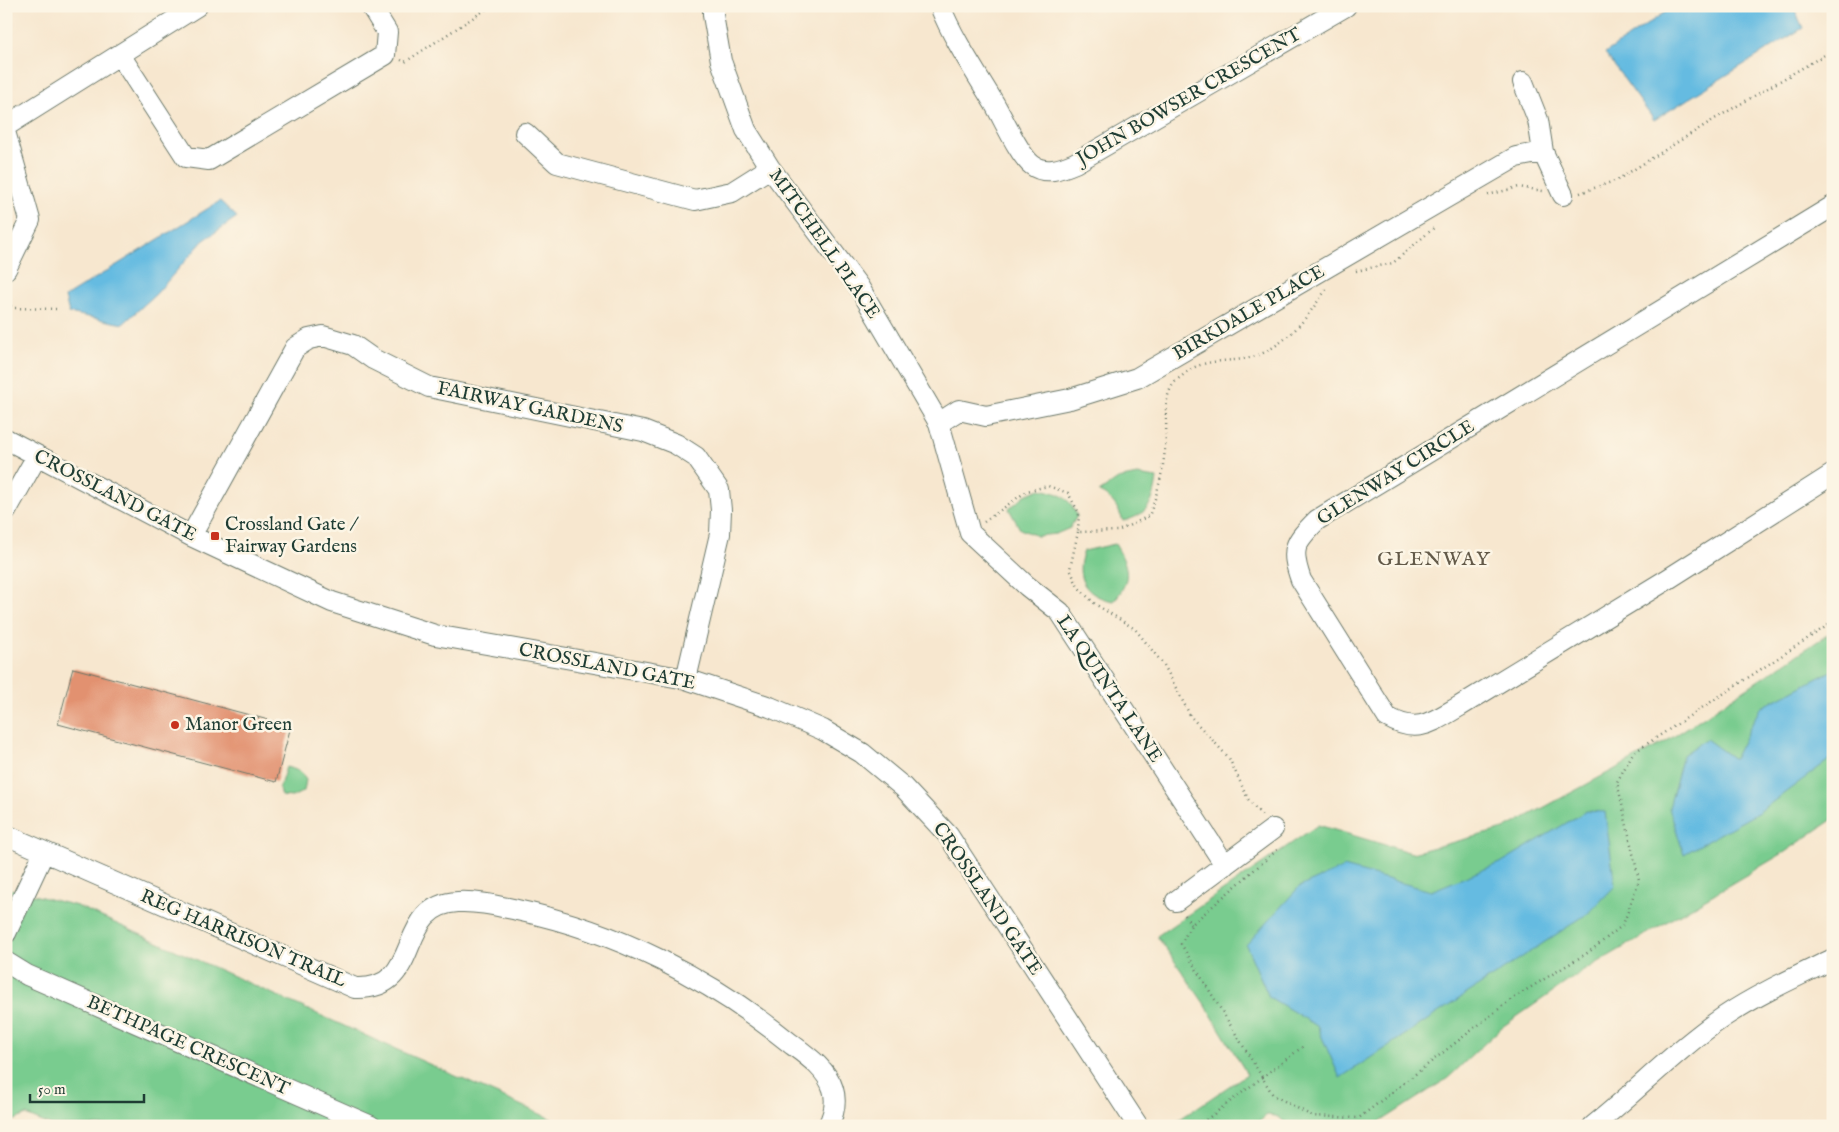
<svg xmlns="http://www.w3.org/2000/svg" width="1839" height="1132" viewBox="0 0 1839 1132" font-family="'IM FELL English',serif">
<rect width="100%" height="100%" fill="#fcf5e5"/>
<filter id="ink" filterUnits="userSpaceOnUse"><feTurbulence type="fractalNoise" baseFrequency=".02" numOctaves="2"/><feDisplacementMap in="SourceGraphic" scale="10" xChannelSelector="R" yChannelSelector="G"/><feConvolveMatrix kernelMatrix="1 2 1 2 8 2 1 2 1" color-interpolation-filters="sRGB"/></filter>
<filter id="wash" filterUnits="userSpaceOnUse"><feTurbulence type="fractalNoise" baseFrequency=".0096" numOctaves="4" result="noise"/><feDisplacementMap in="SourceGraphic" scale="20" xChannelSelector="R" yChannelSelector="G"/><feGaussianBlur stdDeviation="1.12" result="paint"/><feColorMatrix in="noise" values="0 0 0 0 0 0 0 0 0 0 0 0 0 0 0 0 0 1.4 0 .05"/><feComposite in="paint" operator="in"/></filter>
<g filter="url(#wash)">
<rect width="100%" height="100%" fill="#f7e7cf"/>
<path fill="#79cc8f" stroke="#4c8462" d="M 1137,475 L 1157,478 C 1154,502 1148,515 1123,521 C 1118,508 1113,498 1099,492 L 1118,479 Z
M 1040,489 C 1059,493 1070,497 1077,516 L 1070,528 L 1056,534 L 1037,536 L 1020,529 L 1009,509 L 1025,495 Z
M 1115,544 C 1129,567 1132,579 1114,601 C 1086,597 1073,578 1084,551 Z
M 1833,631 L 1833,819 L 1785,852 L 1580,973 L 1502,1027 L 1448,1078 L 1374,1126 L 1291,1126 L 1276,1116 L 1267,1115 L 1254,1126 L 1176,1126 L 1174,1123 L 1247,1074 L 1206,1006 L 1157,936 L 1318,825 L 1412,853 L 1504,829 L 1667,741 Z
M 286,767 L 300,771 L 306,780 L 304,791 L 292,797 L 281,796 L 279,789 Z
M 6,888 L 77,906 L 567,1126 L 52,1126 L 26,1115 L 6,1124 Z"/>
<path fill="#65bbe1" stroke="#427c8a" d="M 1674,6 L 1793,6 L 1803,28 L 1654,120 L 1605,53 Z
M 220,201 L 237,217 L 203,241 L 156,294 L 123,324 L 69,313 L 65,297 Z
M 1833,670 L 1833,757 L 1759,812 L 1684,854 L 1669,808 L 1683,755 L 1706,739 L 1734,759 L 1760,708 Z
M 1586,811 L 1605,812 L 1615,886 L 1590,912 L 1340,1078 L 1317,1026 L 1269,997 L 1246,945 L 1299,887 L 1344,867 L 1431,891 L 1502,862 Z"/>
<g id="blocks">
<path fill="#e29170" d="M 73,668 L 291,726 L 276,782 L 58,724 Z"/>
</g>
</g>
<g filter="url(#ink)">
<use href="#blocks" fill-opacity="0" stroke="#6b786a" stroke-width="1"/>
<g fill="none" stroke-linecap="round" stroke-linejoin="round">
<g stroke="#6b786a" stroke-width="22">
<path id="minor" d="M 713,6 L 713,15 L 721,61 L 746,130 L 770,168 L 859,287 L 939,423 L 970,533 L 1027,586 L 1060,612 L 1225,865
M 940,6 C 954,41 975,71 994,103 C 1003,118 1019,155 1032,165 C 1045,175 1061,169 1075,163 L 1346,6
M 120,55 L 186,157 L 209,160 L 385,55 L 387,32 L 371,6
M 1523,82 L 1538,120 L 1543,152 L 1563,195
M 6,126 L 197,6
M 525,133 L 557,163 L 695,200 L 732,192 L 770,168
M 6,135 L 30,220 L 6,269
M 1833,206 L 1317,520 C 1294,543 1290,549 1301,580 L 1387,717 C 1418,735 1432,722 1460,706 L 1668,579 L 1833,474
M 939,423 L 959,410 L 986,416 L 1070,399 L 1137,378 L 1516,157 L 1543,152
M 6,439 L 191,536 L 332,602 L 435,635 L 686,679 L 770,707 L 823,730 L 862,753 L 903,787 L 948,835 L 1138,1126
M 6,511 L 37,456
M 191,536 L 295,348 L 309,339 L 323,336 L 353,345 L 373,359 L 429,387 L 643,431 L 676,444 L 696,457 L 719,490 L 721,510 L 720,534 L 686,679
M 6,835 L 355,988 C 426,991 393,905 458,902 C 478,901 498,906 517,910 C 617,931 711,979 790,1043 C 806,1055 827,1069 833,1089 C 837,1102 834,1114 828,1126
M 1176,901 L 1273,829
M 6,933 L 44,852
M 6,962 L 27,975 L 371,1126
M 1593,1126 C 1638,1090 1678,1048 1725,1016 C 1758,994 1796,977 1833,959"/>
</g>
<path stroke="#6b786a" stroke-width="2.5" stroke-dasharray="1 4" stroke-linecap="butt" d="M 401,60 L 405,62 L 491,6
M 1580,193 L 1617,180 L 1713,120 L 1833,50
M 1488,195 L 1519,187 L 1543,191
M 1356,271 L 1393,263 L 1436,226
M 6,304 L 14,308 L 60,309
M 984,522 L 1027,491 L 1048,486 L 1068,493 L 1079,513 L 1078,532 L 1118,531 L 1149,516 C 1159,490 1165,463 1166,434 C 1167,417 1163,402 1172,386 C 1174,382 1179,378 1183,375 C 1208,353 1237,367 1265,352 C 1296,335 1308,315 1328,287
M 1078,532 L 1070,569 L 1078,587 L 1095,604 L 1135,629 L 1164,665 L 1191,717 L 1229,758 L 1248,799 L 1262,816
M 1277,850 L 1191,925 L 1181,944 L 1273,1095 L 1312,1116 L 1359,1118 L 1513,998 L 1589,952 L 1623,925 L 1639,880 L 1617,782 L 1633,753 L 1833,622
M 1185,915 L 1191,925
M 1198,1126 L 1305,1045"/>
<use href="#minor" stroke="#fff" stroke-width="20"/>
</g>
</g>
<g fill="#c8321e" stroke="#fcf5e5" stroke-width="2">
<rect x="210" y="531" width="10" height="10" rx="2.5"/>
<circle cx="175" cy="725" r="5"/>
</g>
<g text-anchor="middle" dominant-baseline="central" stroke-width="5" stroke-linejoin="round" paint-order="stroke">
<g font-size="19" fill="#1f3d34" stroke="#fcf5e5">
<text transform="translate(1189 97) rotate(-30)">JOHN BOWSER CRESCENT</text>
<text transform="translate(824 244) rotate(55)">MITCHELL PLACE</text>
<text transform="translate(1249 313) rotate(-30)">BIRKDALE PLACE</text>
<text transform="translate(530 408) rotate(12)">FAIRWAY GARDENS</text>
<text transform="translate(1396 473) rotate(-32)">GLENWAY CIRCLE</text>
<text transform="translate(115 496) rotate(27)">CROSSLAND GATE</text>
<text transform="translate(607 667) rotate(11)">CROSSLAND GATE</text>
<text transform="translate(1109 689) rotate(56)">LA QUINTA LANE</text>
<text transform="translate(987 899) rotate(56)">CROSSLAND GATE</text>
<text transform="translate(243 939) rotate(23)">REG HARRISON TRAIL</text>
<text transform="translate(188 1046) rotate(24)">BETHPAGE CRESCENT</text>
</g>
<g font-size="19" fill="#1f3d34" stroke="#fcf5e5" text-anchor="start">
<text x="225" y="525">Crossland Gate /<tspan x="225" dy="22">Fairway Gardens</tspan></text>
<text x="185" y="725">Manor Green</text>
</g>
<g font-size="20" letter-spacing="1" fill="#635a49" stroke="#fcf5e5">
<text x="1434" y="559">GLENWAY</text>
</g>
</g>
<rect width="1839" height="1132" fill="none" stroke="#fcf5e5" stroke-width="25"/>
<path d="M30 1094v8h114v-8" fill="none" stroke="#1f3d34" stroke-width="2.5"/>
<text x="38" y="1094" font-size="15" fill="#1f3d34" stroke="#fcf5e5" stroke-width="4" paint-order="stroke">50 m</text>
</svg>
